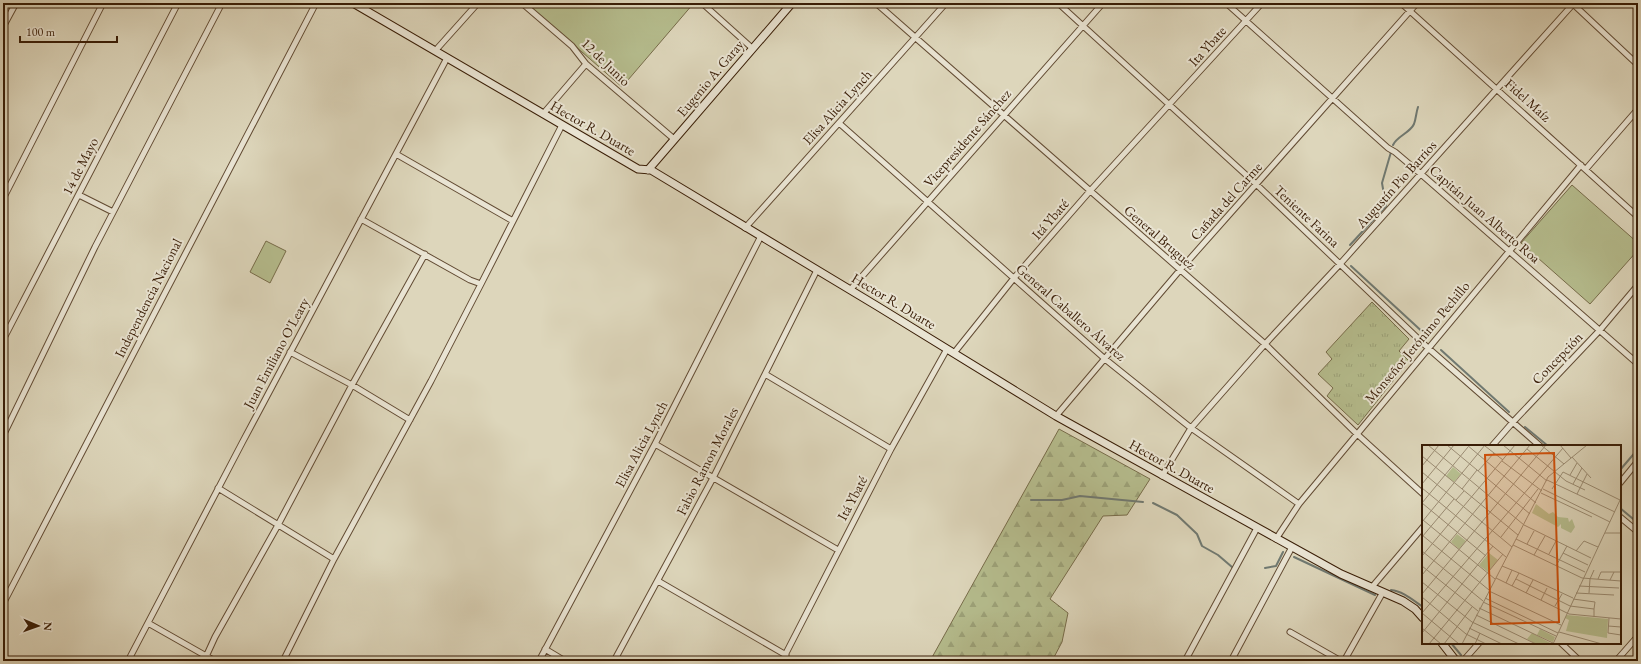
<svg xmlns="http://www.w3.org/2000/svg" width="1641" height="664" viewBox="0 0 1641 664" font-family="'EB Garamond',serif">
<defs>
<pattern id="grass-tufts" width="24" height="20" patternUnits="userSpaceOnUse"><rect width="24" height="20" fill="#b5bc8d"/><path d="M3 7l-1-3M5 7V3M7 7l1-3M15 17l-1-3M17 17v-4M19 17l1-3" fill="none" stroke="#9ca178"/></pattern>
<pattern id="forest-firs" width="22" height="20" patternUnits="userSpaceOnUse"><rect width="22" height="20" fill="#b5bc8d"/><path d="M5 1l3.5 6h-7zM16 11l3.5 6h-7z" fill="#9ca178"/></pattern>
</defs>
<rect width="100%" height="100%" fill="#ddd6bb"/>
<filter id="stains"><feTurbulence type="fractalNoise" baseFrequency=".005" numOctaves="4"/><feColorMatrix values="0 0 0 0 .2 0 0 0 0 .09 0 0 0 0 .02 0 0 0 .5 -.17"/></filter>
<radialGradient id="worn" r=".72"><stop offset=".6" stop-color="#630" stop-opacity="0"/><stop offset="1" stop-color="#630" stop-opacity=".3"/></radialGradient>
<path fill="url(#grass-tufts)" stroke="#776c4a" d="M 1372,302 L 1409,339 L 1399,351 L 1409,361 L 1358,425 L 1327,396 L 1333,388 L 1318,374 L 1332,359 L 1326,352 Z"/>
<path fill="url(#forest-firs)" stroke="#776c4a" d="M 1059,429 L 1150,479 L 1127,515 L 1103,516 L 1050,599 L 1068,613 L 1062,642 L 1052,661 L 930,661 Z"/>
<path fill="#b5bc8d" stroke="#776c4a" d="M 526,3 L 691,3 L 693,4 L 622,87 Z
M 1572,185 L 1638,243 L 1638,250 L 1590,304 L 1521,243 Z
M 266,241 L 286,251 L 270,283 L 250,272 Z"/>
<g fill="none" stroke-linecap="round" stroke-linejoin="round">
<path stroke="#707971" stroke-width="2" d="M 1393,145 C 1397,136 1410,133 1414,124 C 1416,119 1416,113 1418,107
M 1350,245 L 1386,206 L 1382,183 L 1391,152
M 1351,266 L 1427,336
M 1441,350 L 1509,412
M 1525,427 L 1548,446
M 1620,470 L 1638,449
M 1031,500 L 1062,500 L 1080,496 L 1143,502
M 1153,503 L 1177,515 L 1197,534 L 1202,546 L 1218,555 L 1232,567
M 1620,508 L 1638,523
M 1294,557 L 1375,595
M 1265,568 L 1276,566 L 1283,552
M 1391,590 C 1403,591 1414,601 1423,607
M 1451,643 L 1461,655"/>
<g stroke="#624b33" stroke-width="7">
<path id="street" d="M 522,3 L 572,46 L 586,64 L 674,139
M 702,3 L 752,48
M 876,3 L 1265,344 L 1357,434 L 1423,494
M 1058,3 L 1256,184 L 1428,348 L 1540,446
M 1226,3 L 1388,148 L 1395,152 L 1421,174 L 1638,364
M 1401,3 L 1638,217
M 1572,3 L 1638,65
M 3,27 L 16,3
M 435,51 L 478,3
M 543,114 L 586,64
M 839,123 L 1105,359 L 1191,428 L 1299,504
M 396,154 L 513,221
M 1586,169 L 1638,109
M 79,195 L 113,212
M 3,199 L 103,3
M 361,219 L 470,280 L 481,284 L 562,125
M 745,228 L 946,3
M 850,290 L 1103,3
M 3,340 L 178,3
M 290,352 L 352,385 L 410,420
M 954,353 L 1014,278 L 1090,191 L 1262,3
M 765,374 L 891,449
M 1056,416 L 1180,270 L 1417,3
M 3,436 L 95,247 L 222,3
M 655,444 L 838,550
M 1492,446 L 1513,422 L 1600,330 L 1638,285
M 1162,476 L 1191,428 L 1265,344 L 1340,264 L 1574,3
M 1620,483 L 1638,461
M 218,488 L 334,559
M 1620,517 L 1638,532
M 1276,539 L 1299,504 L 1581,165
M 658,581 L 786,655
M 1372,587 L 1423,527
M 3,604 L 316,3
M 148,623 L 215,661
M 1290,632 L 1341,661
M 1561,643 L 1580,661
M 545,649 L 565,661
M 128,661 L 242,443 L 447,58
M 204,661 L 215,637 L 278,525 L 352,385 L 425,254
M 283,661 L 334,559 L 431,381 L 481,284
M 539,661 L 655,444 L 761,236
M 614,661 L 713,478 L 817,270
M 782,661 L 891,449 L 947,349
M 1185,661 L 1257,528
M 1231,661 L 1292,547
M 1344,661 L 1383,592
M 1463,661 L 1479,643
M 1616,661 L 1638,636"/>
</g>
<g stroke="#391d06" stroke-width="9">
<path id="secondary" d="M 353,3 L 638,169 L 651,170 L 877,306 L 1056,416 L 1341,574 L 1403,601 L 1415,609 L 1423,618
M 648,170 L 792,3
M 1442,643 L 1456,661"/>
</g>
<use href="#street" stroke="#e9e4d3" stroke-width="5"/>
<use href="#secondary" stroke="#e9e4d3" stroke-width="7"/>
</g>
<g text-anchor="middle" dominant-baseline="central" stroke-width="4" stroke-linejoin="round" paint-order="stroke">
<g font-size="14" fill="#391d06" stroke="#e9e4d3">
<text transform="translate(1207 46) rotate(-48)">Ita Ybate</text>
<text transform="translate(606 62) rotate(44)">12 de Junio</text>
<text transform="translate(710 78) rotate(-50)">Eugenio A. Garay</text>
<text transform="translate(1528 100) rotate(42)">Fidel Maíz</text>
<text transform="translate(837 107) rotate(-48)">Elisa Alicia Lynch</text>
<text transform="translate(593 128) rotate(30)">Hector R. Duarte</text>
<text transform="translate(967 138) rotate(-49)">Vicepresidente Sánchez</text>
<text transform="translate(80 166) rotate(-63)">14 de Mayo</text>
<text transform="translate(1396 184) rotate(-48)">Augustín Pio Barrios</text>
<text transform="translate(1226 201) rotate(-48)">Cañada del Carme</text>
<text transform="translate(1485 214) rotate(41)">Capitán Juan Alberto Roa</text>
<text transform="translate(1307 216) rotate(43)">Teniente Farina</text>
<text transform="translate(1050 219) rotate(-49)">Itá Ybaté</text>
<text transform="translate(1160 237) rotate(41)">General Bruguez</text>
<text transform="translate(148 298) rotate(-63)">Independencia Nacional</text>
<text transform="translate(894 301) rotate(31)">Hector R. Duarte</text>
<text transform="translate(1071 312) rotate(41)">General Caballero Álvarez</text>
<text transform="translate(1417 342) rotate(-50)">Monseñor Jerónimo Pechillo</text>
<text transform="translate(276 353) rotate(-62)">Juan Emiliano O'Leary</text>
<text transform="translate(1557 358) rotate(-46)">Concepción</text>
<text transform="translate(641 444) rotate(-62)">Elisa Alicia Lynch</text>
<text transform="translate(707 461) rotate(-63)">Fabio Ramon Morales</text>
<text transform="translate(1172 466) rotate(29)">Hector R. Duarte</text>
<text transform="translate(852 498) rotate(-62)">Itá Ybaté</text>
</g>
</g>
<g transform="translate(1422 445)">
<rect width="199" height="199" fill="#ddd6bb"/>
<path d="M 114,59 L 127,69 L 131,67 L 136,72 L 146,73 L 147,77 L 150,74 L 153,82 L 149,88 L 139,83 L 139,79 L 136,82 L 110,68 ZM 145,170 L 186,174 L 185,193 L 144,186 L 147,175 L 143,173 ZM 118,184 L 133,192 L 131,197 L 115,190 ZM 110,188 L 130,199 L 114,199 L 105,194 Z" fill="#b5bc8d"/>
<path d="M 31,22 L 39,29 L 32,37 L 24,31 ZM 35,89 L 44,96 L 37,104 L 29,97 ZM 67,108 L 76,115 L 66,127 L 57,120 Z" fill="#b5bc8d"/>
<path fill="none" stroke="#9b8c73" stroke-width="1" d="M 6,0 L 102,80M 25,0 L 108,69M 45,0 L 114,58M 81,0 L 125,36M 119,0 L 142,19M 138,0 L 149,13M 63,1 L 81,15M 105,4 L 144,36 L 163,45M 0,11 L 96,90M 150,12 L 169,33M 80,16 L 120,46M 0,21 L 17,0M 56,26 L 72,8M 0,27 L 90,102M 148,30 L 155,18M 125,35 L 193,67M 0,39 L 32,0M 151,39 L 160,23M 0,43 L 84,112M 40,44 L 55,25M 121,44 L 188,77M 130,44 L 141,27 L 198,55M 119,48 L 170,72M 155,49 L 165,29M 34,55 L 42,46M 0,58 L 64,111M 0,58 L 46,2M 1,75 L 73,134M 0,77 L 63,0M 102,80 L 169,113M 183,88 L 199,88M 0,90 L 67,145M 0,92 L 32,54M 79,92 L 116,44M 94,94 L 163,127M 105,99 L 112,86M 91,100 L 160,133 L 199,136M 0,106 L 61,156M 154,106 L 162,96 L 176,102M 141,108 L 166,120M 127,109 L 134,96M 112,110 L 123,91M 0,111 L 93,0M 0,121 L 56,166M 80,121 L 97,128 L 90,141M 134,121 L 145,101M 97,128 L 151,153M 0,130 L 108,0M 74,133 L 147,169 L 199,174M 94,134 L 148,161M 176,134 L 179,127 L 192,127M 188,135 L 192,127 L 199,127M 0,137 L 50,177 L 97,199M 84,138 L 90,125M 157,141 L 197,143M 67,146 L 139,180M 104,148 L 111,135M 154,148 L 192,150M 167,148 L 168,134 L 172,125M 0,149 L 124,0M 0,152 L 44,189 L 64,199M 63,153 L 136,188M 151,154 L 173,157 L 172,164M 119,155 L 125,143M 61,157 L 134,191M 133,161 L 140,149M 148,161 L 172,164 L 172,172M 57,163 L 131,198M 54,170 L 114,199M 187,173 L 186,188 L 199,190M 186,181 L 199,182M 0,183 L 19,199M 47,183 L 80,199M 137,187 L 180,199M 0,188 L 71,101M 7,199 L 81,109M 22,199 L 50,162M 37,199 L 0,168 L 141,3M 40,199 L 126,32 L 165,0M 53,199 L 58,188M 131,199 L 199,53"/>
<path fill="#ce500b" fill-opacity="0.15" stroke="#ce500b" stroke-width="2" d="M 132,8 L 137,177 L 69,179 L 63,10 Z"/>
<rect width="199" height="199" fill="none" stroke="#391d06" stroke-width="2"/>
</g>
<rect width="1641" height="664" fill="none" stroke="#ddd6bb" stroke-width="16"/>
<rect x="4" y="4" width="1633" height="656" fill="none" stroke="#391d06" stroke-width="2"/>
<rect x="8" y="8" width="1625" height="648" fill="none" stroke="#391d06"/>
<g transform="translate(38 626) rotate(92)" stroke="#e9e4d3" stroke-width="3" paint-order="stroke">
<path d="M0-3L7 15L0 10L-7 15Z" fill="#391d06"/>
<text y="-6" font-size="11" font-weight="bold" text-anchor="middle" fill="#391d06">N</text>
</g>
<path d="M20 36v6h97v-6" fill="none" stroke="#391d06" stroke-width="2"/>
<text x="26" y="36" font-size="12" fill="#391d06" stroke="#e9e4d3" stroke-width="3" paint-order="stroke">100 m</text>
<rect width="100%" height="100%" filter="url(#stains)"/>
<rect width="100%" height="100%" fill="url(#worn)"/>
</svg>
